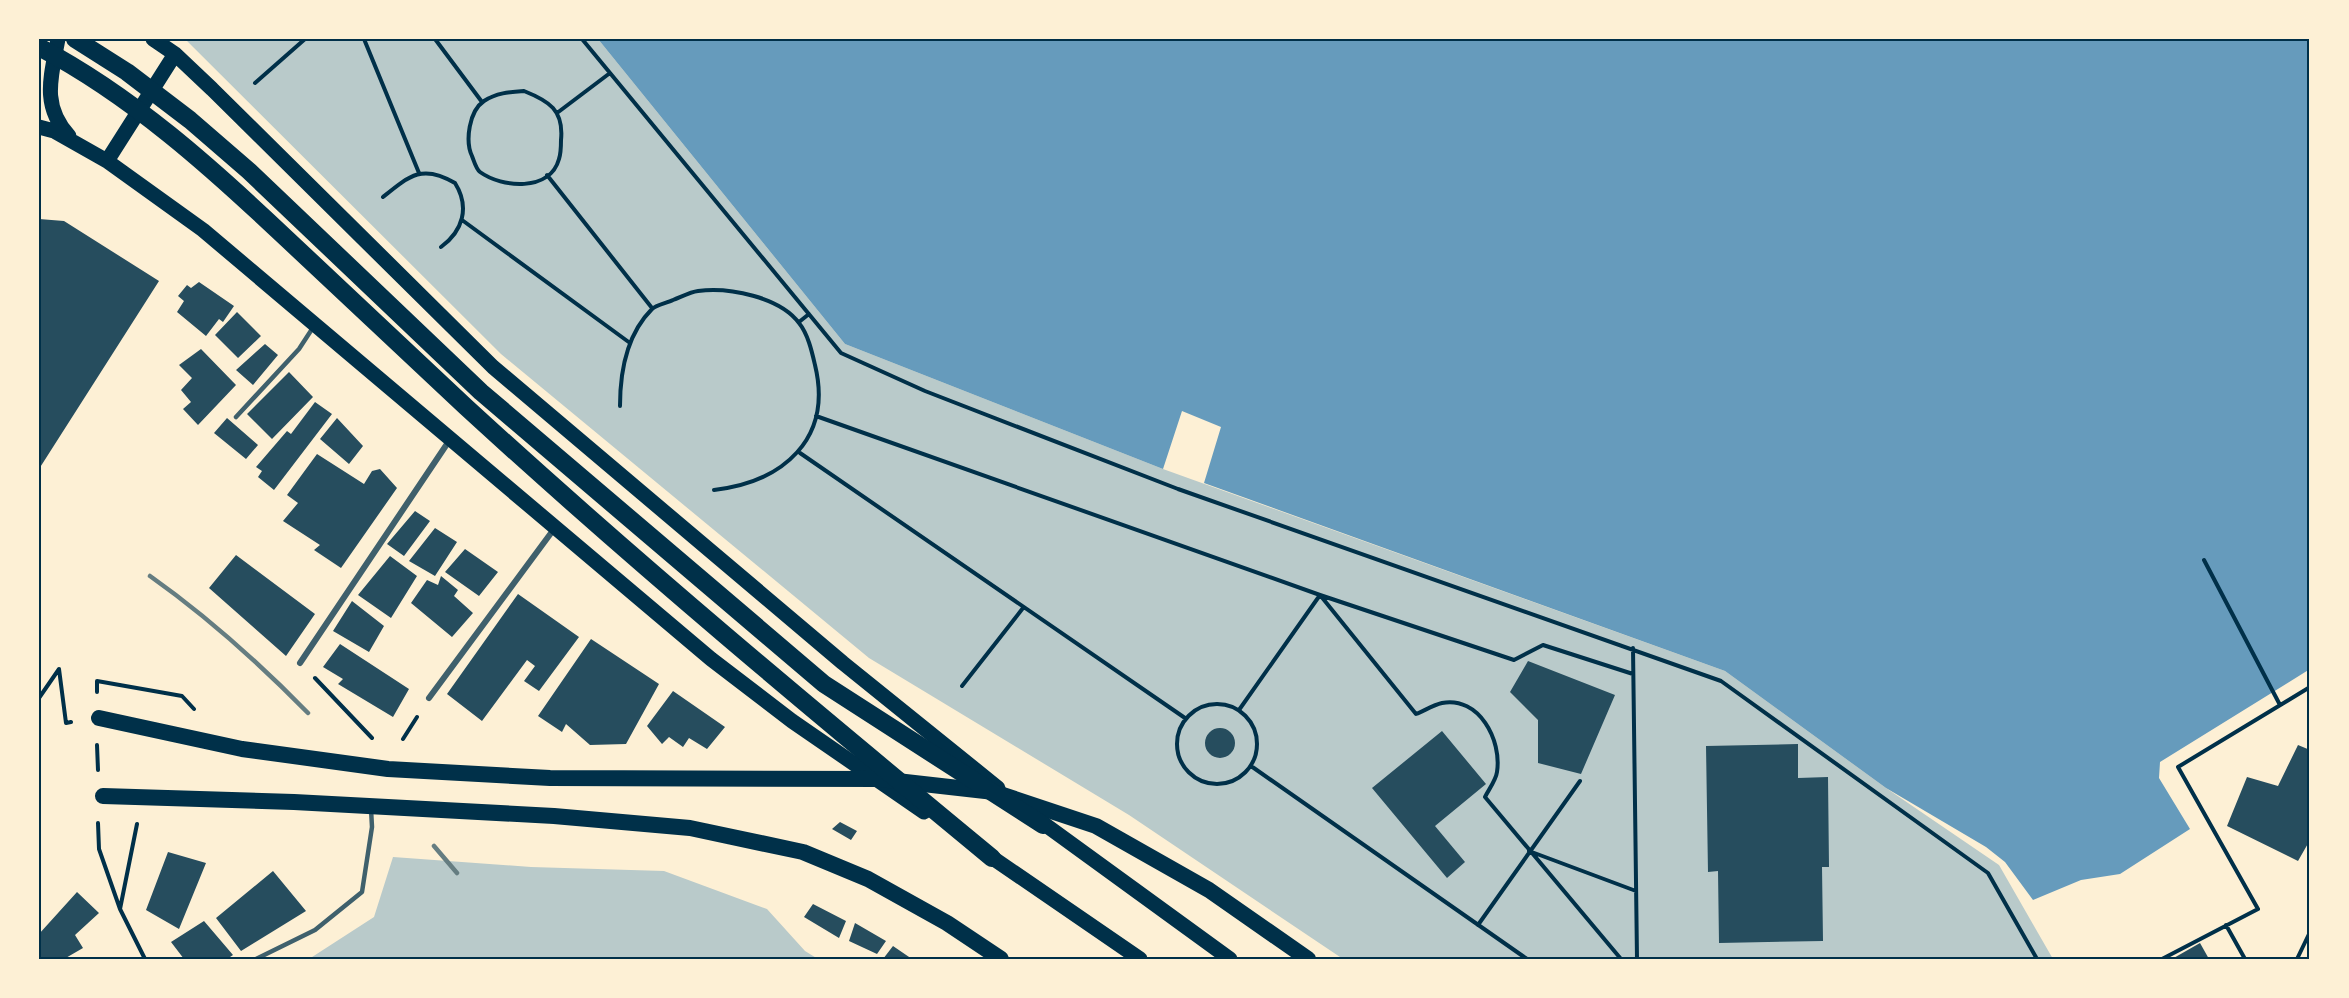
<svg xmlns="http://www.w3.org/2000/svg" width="2349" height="998" viewBox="0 0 2349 998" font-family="Spectral,serif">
<rect width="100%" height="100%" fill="#fdf0d5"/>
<path fill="#b9caca" d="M 185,39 L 598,39 L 845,344 L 1163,469 L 1725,671 L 1886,788 L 1999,865 L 2053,959 L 1343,959 L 1129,815 L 869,658 L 501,354 Z
M 393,857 L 531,867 L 664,871 L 767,909 L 805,951 L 818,959 L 309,959 L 374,917 Z"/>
<path fill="#669bbc" d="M 598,39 L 2310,39 L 2310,669 L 2160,762 L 2159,778 L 2190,829 L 2120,874 L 2081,880 L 2033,900 L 2005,862 L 1986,847 L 1886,788 L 1725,671 L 1204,483 L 1221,427 L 1182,411 L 1163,469 L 845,344 Z"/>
<path fill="#264d5e" d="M 39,219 L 64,221 L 159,281 L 39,469 Z
M 199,282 L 234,306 L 223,322 L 219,319 L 206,336 L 177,312 L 184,301 L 178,296 L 187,285 L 191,288 Z
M 237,312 L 261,336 L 238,358 L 215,335 Z
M 265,344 L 278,355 L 253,385 L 236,370 Z
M 201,349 L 236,385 L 198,425 L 183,409 L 191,402 L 181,390 L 192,378 L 179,365 Z
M 289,372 L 313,397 L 272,439 L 247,414 Z
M 315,402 L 332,414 L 274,490 L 258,477 L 262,471 L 256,467 L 287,431 L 291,434 Z
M 227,418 L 258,445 L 246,459 L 214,433 Z
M 337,418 L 363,446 L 349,464 L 320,439 Z
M 317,454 L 364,484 L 372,471 L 380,469 L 397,488 L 341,568 L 314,550 L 320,545 L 283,521 L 298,503 L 287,495 Z
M 415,511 L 430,521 L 404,556 L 387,544 Z
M 435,528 L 457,542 L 435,576 L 409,561 Z
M 465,549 L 498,572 L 479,596 L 445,572 Z
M 236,555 L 315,614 L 286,656 L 209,588 Z
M 390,556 L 417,576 L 391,618 L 358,595 Z
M 441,576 L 458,590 L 454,596 L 473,613 L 452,637 L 411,603 L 427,580 L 438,585 Z
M 518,594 L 579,637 L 539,691 L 524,681 L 535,666 L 527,660 L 482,721 L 447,694 Z
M 352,601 L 384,626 L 369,652 L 333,631 Z
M 591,639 L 659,684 L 626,744 L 590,745 L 566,724 L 562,732 L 538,716 Z
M 340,644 L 409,689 L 393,717 L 338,684 L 343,679 L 323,667 Z
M 1528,661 L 1615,695 L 1581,774 L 1538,763 L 1538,720 L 1510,692 Z
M 673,691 L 725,727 L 707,749 L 689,738 L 683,747 L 669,737 L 662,744 L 647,726 Z
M1205 743a15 15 0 1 1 30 0a15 15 0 1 1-30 0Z
M 1442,731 L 1486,784 L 1435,826 L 1465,862 L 1447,878 L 1372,788 Z
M 1798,744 L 1798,778 L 1828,777 L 1829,867 L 1822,867 L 1823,941 L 1719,943 L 1718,871 L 1708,872 L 1706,746 Z
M 2298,745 L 2310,750 L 2310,840 L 2298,861 L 2227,826 L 2247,777 L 2278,786 Z
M 840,822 L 857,831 L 851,840 L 832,829 Z
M 168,852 L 206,863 L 179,929 L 146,910 Z
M 273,871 L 306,911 L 241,951 L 216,918 Z
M 77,892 L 99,913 L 75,935 L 83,948 L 64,959 L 39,959 L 39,934 Z
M 813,904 L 846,921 L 839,938 L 804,917 Z
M 204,921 L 233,955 L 227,959 L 184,959 L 171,942 Z
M 855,923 L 886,941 L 877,954 L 849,941 Z
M 2200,943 L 2209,959 L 2172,959 Z
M 893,946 L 912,959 L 883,959 Z"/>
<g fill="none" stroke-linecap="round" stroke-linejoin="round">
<path stroke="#003049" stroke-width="4" d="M 364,39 L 419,173
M 435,39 L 482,102
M 582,39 L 841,353 L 925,391 L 1178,489 L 1721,681 L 1988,873 L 2037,959
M 255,83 L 305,39
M 524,91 C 549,101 564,110 561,140 C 561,146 561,153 559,159 C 550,192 502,188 480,172 C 476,169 474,161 472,156 C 465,141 469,111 484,101 C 496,93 509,92 524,91 Z
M 557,113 L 610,73
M 547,175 L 652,308
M 383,197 C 410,175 423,164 455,183 C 470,207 463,231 441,247
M 462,220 L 630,343
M 799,322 L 809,314
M 620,406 C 620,372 626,335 652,309 C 656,305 667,303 673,300 C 681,297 690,292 698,291 C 729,287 780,297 799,323 C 808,334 812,352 815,365 C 833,439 783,482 714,490
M 816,416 L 1320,595 L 1514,660 L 1543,645 L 1633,674
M 800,453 L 1185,718
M 2204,560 L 2280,705
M 1633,648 L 1637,959
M 315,678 L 372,738
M 962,686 L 1023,608
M 97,692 L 97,681 L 182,696 L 194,709
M 39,698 L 59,669 L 66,723 L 71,722
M1177 744a40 40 0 1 1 80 0a40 40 0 1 1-80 0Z
M 1239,710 L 1320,595 L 1416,714 C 1424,711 1433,705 1442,703 C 1479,696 1502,740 1497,772 C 1496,780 1489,789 1485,797 L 1621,959
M 403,739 L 417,717
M 97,745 L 98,770
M 1251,766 L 1527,959
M 98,823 L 99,849 L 120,909
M 137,824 L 120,909 L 145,959
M 1529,851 L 1636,891
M 1478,925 L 1580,781
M 2226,925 L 2245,959
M 2162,959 L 2258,909 L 2178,767 L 2310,687
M 2297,959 L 2310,932"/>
<path stroke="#3f606c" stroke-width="4.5" d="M 236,417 L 299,349 L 314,326
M 256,959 L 315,930 L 362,892 L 372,827 L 371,809"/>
<path stroke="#3f606c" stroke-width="6" d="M 300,663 L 449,441
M 429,698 L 554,529"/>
<path stroke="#003049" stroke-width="15" d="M 58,39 C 51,77 41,105 69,136
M 153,39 L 175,54 L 212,89 L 493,367 L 843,663 L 998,788
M 39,127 L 54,131 L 107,161 L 203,230 L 711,659 L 792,721 L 924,812
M 107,161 L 175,54
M 1036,818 L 1230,959
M 984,852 L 1140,959"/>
<path stroke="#003049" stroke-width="16" d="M 99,718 L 242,749 L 388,769 L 550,778 L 879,779 L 994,792 L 1096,826 L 1209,890 L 1308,959
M 103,796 L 294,802 L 554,816 L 690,828 L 803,852 L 868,879 L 947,923 L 1001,959"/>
<path stroke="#003049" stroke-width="18" d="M 75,39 L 127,72 L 190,120 L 249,171 L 481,392 L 824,684 L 1043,825
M 39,47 C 132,96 211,167 287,239 C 347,295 406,351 466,407 C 636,563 814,711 992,858"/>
<path stroke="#657d81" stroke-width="4.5" d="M 150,576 C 208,617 258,662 308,713
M 434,846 L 457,873"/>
</g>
<rect width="2349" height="998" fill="none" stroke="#fdf0d5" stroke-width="81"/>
<rect x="40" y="40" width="2268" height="918" fill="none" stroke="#003049" stroke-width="2"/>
</svg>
